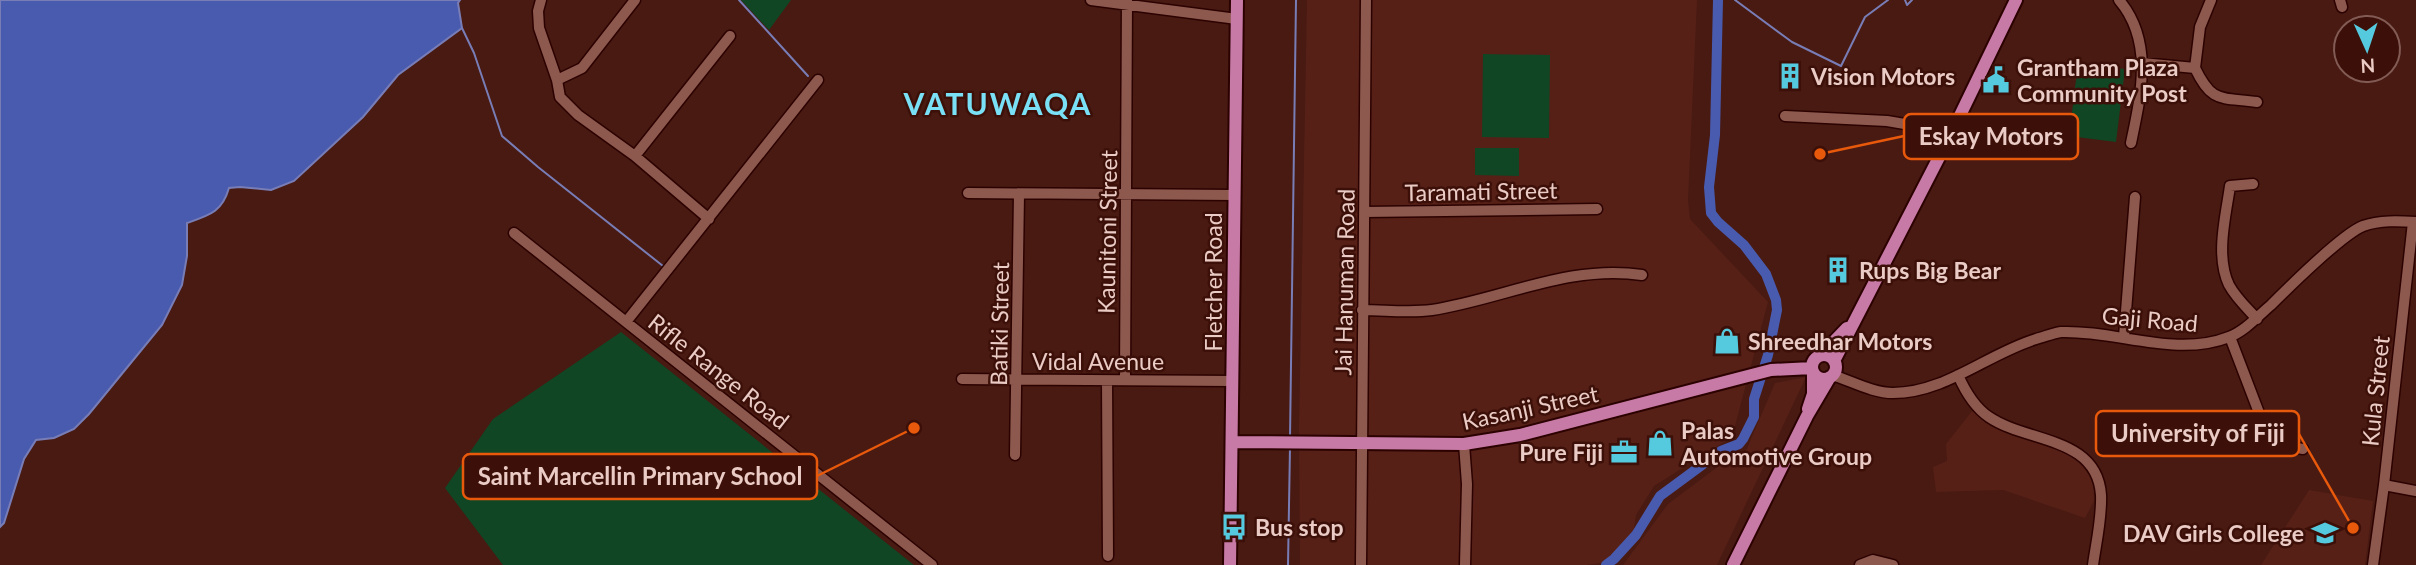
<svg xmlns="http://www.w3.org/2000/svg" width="2416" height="565" viewBox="0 0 2416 565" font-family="Lato,sans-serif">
<rect width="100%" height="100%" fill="#481a12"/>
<path fill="#562017" d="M 1307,0 L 1697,0 L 1688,200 L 1690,219 L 1768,302 L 1732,437 L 1654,486 L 1636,515 L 1632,540 L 1608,562 L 1586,565 L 1300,565 L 1299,429 Z
M 1806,377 L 1717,565 L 1623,565 L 1668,504 L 1724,462 L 1745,453 L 1775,383 Z
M 1972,411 L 1988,424 L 2069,452 L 2082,463 L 2093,482 L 2094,501 L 2085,518 L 2003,490 L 1936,492 L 1933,467 L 1947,461 L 1946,444 Z
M 2309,490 L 2373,501 L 2365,565 L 2261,565 Z"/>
<path fill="#114624" d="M 741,0 L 791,0 L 769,30 Z
M 1483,54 L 1550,55 L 1549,138 L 1482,137 Z
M 2078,64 L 2125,69 L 2116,142 L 2069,136 Z
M 1475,148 L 1519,148 L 1519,176 L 1475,175 Z
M 621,332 L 914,565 L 503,565 L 445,488 L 493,419 Z"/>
<path fill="#495baf" stroke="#797db6" stroke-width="2" d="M 0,0 L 460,0 L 458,3 L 462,28 L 398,75 L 363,117 L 294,181 L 271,190 L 240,187 L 229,188 C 222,212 210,215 187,223 L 187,256 L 182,285 L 162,325 L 89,414 L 74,429 L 54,438 L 36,440 L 24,459 L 4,523 L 0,527 Z"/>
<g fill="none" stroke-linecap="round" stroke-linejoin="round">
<path stroke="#797db6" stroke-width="2" d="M 739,0 L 808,76
M 1735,0 L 1792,42 L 1841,66 L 1865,17 L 1888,0
M 1905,0 L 1907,5 L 1912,0
M 462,28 L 474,53 L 502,136 L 538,167 L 663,266
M 1290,438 L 1296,0
M 1288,565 L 1290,447"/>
<path stroke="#495baf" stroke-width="10" d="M 1606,565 L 1614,559 L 1636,535 L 1660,496 L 1721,451 L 1739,444 L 1743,439 L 1754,417 L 1754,399 L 1768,355 L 1777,310 L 1776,300 L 1766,274 L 1744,245 L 1718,222 L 1711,213 L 1709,187 L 1715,135 L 1718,0"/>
<g stroke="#2c0200" stroke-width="13">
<path id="minor" d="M 541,0 L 538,11 L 539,28 L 557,80 L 560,97 L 578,115 L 635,156 L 709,219
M 1091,0 L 1237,19
M 2119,0 C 2154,41 2141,95 2131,143
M 2340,0 L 2342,7
M 2142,63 L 2195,68 C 2212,104 2221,97 2257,102
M 2195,68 L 2200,27 L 2211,0
M 557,80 L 582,68 L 635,0
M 1785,116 L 1887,121 L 1952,132
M 635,156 L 730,36
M 2253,184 L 2230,186 C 2226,215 2215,256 2229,285 C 2236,298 2247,308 2257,319
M 968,193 L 1234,195
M 1364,212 L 1597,209
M 514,233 L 932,565
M 1362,310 C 1385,310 1410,313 1432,310 C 1503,299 1569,264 1642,275
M 626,322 L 818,80
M 2124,337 L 2135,197
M 2230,337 L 2261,418 L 2261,441
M 1832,375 C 1852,381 1872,393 1893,393 C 1945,393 1987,354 2036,339 C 2044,337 2053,333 2061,332 C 2116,330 2176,358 2229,337 C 2245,331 2258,316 2271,305 C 2289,287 2343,234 2363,226 C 2380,220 2399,221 2416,222
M 1958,375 C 1965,391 1974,407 1989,417 C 2027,443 2097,436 2101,495 C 2102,518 2096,543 2093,565
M 962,379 L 1233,381
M 1125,380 L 1127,0
M 1107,381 L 1108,556
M 2218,435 L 2303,449
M 1464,444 L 1467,484 L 1465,565
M 1015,455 L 1019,194
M 2384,485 L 2416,491
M 1361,565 L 1366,0
M 1860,565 L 1873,560 L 1893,565
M 2373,565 L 2384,485 L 2413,222"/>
</g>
<g stroke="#2c0200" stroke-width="16">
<path id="major" d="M 1821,355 L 1847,328
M1812 367a12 12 0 1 1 24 0a12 12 0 1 1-24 0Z
M 1834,361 L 1952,132 L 2016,0
M 1808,409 L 1813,394 L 1813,372
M 1233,442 L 1464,444 L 1520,435 L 1771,370 L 1812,368
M 1230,565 L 1237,0
M 1733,565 L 1807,416 L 1830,377"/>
</g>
<use href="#minor" stroke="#8d594e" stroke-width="10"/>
<use href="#major" stroke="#c77aa6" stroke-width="12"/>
</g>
<defs>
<g id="building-bare" transform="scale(2.1)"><path d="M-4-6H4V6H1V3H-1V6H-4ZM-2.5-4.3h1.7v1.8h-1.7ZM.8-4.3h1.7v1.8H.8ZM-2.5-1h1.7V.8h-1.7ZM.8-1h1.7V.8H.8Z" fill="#55cadf" stroke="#3c1008" stroke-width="2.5" paint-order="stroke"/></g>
<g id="civic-bare" transform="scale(2.1)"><path d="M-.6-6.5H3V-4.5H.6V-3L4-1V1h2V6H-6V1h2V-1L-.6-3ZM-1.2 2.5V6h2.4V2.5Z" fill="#55cadf" stroke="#3c1008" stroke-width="2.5" paint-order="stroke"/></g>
<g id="shop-bare" transform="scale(2.1)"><path d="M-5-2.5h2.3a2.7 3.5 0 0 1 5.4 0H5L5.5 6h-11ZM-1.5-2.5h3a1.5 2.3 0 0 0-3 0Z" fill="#55cadf" stroke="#3c1008" stroke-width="2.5" paint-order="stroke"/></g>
<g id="office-bare" transform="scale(2.1)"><path d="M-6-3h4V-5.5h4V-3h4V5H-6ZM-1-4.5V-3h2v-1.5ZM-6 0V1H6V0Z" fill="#55cadf" stroke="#3c1008" stroke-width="2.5" paint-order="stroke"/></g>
<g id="bus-bare" transform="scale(2.1)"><path d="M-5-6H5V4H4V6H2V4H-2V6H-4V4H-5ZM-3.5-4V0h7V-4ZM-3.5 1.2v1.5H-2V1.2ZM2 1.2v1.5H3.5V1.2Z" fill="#55cadf" stroke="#3c1008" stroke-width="2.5" paint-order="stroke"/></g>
<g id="university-bare" transform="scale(2.1)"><path d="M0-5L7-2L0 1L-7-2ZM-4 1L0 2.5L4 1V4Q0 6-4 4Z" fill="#55cadf" stroke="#3c1008" stroke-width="2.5" paint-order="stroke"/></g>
</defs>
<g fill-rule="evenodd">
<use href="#building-bare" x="1790" y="76"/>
<use href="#civic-bare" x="1996" y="80"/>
<use href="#building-bare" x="1838" y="270"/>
<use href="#shop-bare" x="1727" y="341"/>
<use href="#shop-bare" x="1660" y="443"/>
<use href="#office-bare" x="1624" y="452"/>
<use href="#bus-bare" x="1234" y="527"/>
<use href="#university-bare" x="2325" y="533"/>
</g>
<g text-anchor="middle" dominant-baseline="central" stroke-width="5" stroke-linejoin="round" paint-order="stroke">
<g font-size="23" font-weight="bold" fill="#eacbc5" stroke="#3c1008" text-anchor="start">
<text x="2017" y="67">Grantham Plaza<tspan x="2017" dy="26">Community Post</tspan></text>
<text x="1811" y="76">Vision Motors</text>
<text x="1859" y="270">Rups Big Bear</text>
<text x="1748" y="341">Shreedhar Motors</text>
<text x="1681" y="430">Palas<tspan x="1681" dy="26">Automotive Group</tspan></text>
<text x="1603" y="452" text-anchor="end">Pure Fiji</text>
<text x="1255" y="527">Bus stop</text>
<text x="2304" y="533" text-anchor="end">DAV Girls College</text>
</g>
<g font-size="23" fill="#eacbc5" stroke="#3c1008">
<text transform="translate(1481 191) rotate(-1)">Taramati Street</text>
<text transform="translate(1107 232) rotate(-89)">Kaunitoni Street</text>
<text transform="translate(1213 282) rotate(-90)">Fletcher Road</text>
<text transform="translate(1344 282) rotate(-89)">Jai Hanuman Road</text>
<text transform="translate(2150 319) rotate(5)">Gaji Road</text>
<text transform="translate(999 324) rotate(-89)">Batiki Street</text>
<text x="1098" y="361">Vidal Avenue</text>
<text transform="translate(719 371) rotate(38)">Rifle Range Road</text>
<text transform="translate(2375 391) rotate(-84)">Kula Street</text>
<text transform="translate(1530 407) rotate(-12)">Kasanji Street</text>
</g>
<g font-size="30" font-weight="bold" letter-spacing="2" fill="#79e0f5" stroke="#3c1008">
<text x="998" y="103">VATUWAQA</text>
</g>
</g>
<path fill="none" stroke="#e8590c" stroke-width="2.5" d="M1820 154L1904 136M2353 528L2299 434M914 428L817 476"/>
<g fill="#e8590c" stroke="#3c1008" stroke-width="2.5">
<circle cx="1820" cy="154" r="7"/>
<circle cx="2353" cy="528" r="7"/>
<circle cx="914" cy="428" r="7"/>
</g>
<g fill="#3c1008" stroke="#e8590c" stroke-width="2.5">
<rect x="1904" y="114" width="174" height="45" rx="7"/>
<rect x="2096" y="411" width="203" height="45" rx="7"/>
<rect x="463" y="454" width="354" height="45" rx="7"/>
</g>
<g font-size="24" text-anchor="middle" font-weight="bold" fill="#eacbc5">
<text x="1991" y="145">Eskay Motors</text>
<text x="2198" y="442">University of Fiji</text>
<text x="640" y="485">Saint Marcellin Primary School</text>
</g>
<g transform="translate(2367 49) rotate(177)"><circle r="33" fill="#3c1008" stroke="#825b54" stroke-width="2"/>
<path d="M0-5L12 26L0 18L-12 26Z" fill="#55cadf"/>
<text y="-10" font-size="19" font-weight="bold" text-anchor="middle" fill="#eacbc5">N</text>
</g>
</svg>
